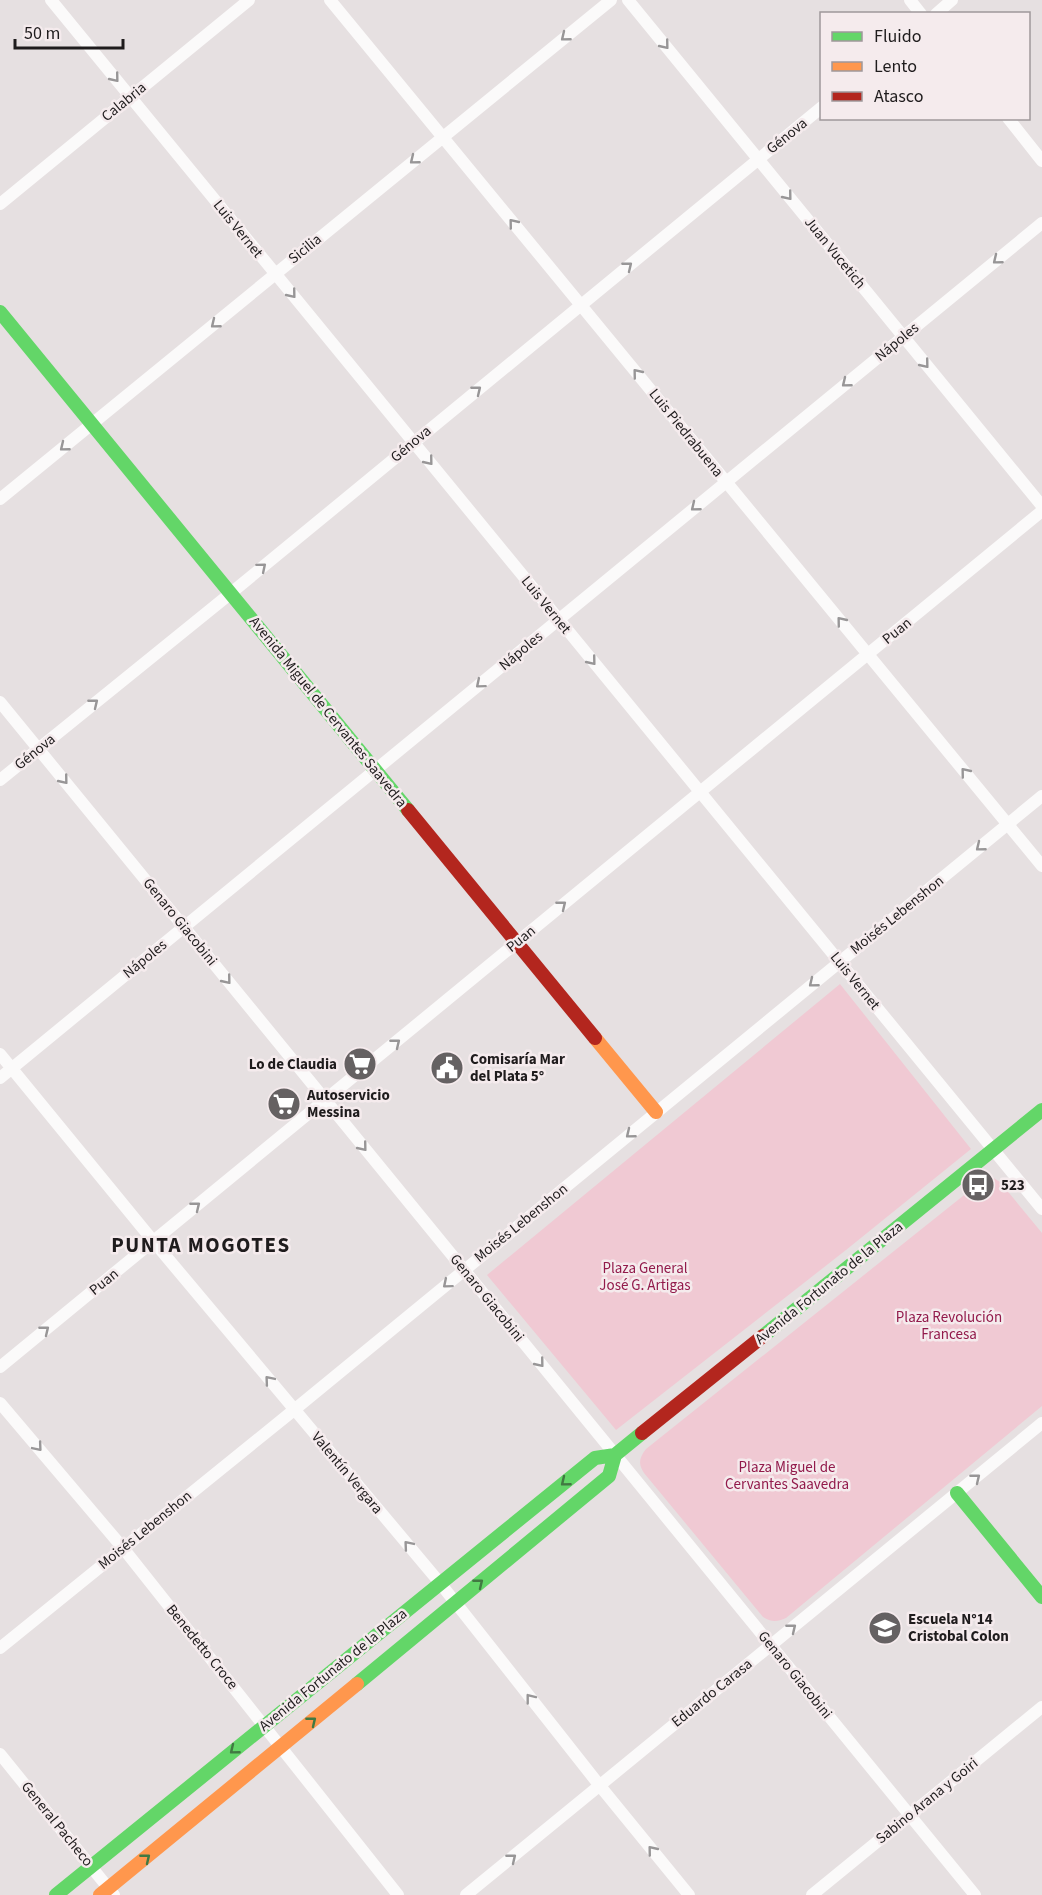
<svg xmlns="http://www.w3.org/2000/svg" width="1042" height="1895" viewBox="0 0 1042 1895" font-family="'Source Sans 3',sans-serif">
<rect width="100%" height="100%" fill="#e6e0e1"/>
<path fill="#f0c9d3" d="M 840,984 L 971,1149 L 846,1250 L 616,1430 L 487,1275 Z
M 992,1177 L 1000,1182 L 1042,1233 L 1042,1406 L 786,1618 C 777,1622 771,1622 763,1617 L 644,1473 C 638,1464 639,1458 646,1449 L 983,1180 Z"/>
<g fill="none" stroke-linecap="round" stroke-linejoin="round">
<path stroke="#fbfafa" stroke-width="12" d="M 51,0 L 1042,1209
M 330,0 L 1042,866
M 628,0 L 1042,506
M 910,0 L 921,14
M 936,14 L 952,0
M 1008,118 L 1042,161
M 0,204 L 249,0
M 0,499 L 611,0
M 0,702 L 975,1895
M 0,780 L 231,593 L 822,107
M 0,1054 L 154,1242 L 440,1583 L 600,1786 L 689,1895
M 0,1078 L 1042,223
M 0,1367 L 1042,511
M 0,1403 L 123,1548 L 398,1895
M 0,1648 L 294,1410 L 1042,796
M 0,1754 L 114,1895
M 466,1895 L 1042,1423
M 812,1895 L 1042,1707"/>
<path stroke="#63d668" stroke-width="14" d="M 0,312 L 408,810
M 763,1336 L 1042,1110
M 957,1493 L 1042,1597
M 357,1684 L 609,1476 L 615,1455
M 56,1895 L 595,1458 L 615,1455 L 642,1433"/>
<path stroke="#ff974d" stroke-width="14" d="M 595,1038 L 656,1112
M 100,1895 L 357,1684"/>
<path stroke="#b3261e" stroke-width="14" d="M 408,810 L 595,1038
M 642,1433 L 763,1336"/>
</g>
<defs><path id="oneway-chevron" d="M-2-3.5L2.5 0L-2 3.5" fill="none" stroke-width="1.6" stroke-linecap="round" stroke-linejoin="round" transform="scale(1.5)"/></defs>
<g stroke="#989697">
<use href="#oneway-chevron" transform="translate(565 37) rotate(141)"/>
<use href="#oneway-chevron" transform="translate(665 45) rotate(51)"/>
<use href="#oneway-chevron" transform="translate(115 78) rotate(51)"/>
<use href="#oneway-chevron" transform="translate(414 160) rotate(141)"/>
<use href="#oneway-chevron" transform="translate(788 196) rotate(51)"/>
<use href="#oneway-chevron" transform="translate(513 223) rotate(-129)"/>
<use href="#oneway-chevron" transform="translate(997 260) rotate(141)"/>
<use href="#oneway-chevron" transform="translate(628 266) rotate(-39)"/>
<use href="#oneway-chevron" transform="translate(292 294) rotate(51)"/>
<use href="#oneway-chevron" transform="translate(215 324) rotate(141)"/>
<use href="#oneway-chevron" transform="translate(925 364) rotate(51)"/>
<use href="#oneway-chevron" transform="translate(637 373) rotate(-129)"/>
<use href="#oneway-chevron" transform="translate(846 383) rotate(141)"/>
<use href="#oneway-chevron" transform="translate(477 390) rotate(-39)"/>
<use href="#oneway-chevron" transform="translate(64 447) rotate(141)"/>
<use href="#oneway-chevron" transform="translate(429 461) rotate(51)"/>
<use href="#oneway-chevron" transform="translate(695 507) rotate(141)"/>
<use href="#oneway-chevron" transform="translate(262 567) rotate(-40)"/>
<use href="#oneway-chevron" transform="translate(841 621) rotate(-129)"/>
<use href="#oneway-chevron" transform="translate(592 661) rotate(51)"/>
<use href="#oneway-chevron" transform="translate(480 684) rotate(140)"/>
<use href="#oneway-chevron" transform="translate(94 703) rotate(-39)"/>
<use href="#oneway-chevron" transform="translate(965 772) rotate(-129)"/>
<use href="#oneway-chevron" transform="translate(64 780) rotate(51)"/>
<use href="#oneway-chevron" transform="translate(980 847) rotate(141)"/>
<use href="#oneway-chevron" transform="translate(562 905) rotate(-39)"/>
<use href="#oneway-chevron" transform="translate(227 980) rotate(51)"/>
<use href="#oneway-chevron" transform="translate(813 983) rotate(141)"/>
<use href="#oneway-chevron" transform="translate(396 1043) rotate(-39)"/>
<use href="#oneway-chevron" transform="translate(630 1134) rotate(141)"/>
<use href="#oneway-chevron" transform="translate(363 1147) rotate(51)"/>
<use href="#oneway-chevron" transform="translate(196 1206) rotate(-39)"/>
<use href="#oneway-chevron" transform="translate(447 1284) rotate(140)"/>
<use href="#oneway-chevron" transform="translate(45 1330) rotate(-39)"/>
<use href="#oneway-chevron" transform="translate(540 1363) rotate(51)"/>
<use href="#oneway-chevron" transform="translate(269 1380) rotate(-130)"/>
<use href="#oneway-chevron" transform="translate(38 1447) rotate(50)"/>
<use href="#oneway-chevron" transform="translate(976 1478) rotate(-39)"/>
<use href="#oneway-chevron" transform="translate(408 1545) rotate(-130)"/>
<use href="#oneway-chevron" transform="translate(792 1628) rotate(-39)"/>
<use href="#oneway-chevron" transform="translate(530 1698) rotate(-128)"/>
<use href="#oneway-chevron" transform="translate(652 1850) rotate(-129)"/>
<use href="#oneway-chevron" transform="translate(512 1858) rotate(-39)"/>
</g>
<g stroke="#417942">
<use href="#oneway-chevron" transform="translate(565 1482) rotate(141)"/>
<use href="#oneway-chevron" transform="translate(479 1583) rotate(-39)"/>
<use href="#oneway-chevron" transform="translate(312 1721) rotate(-39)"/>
<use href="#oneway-chevron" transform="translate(234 1750) rotate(141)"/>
<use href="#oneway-chevron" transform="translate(146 1858) rotate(-39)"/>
</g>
<defs>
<g id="supermarket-disc" transform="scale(1.725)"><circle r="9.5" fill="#656162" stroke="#f5ebed"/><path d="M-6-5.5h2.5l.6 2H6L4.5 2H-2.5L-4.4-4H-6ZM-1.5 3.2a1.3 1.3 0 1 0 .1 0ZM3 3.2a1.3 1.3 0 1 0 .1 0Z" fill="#fff"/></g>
<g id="civic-disc" transform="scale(1.725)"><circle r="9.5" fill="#656162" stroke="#f5ebed"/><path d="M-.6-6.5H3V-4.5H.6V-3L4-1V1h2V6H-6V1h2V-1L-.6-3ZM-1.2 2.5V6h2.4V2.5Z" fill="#fff"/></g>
<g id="bus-disc" transform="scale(1.725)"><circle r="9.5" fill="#656162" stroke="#f5ebed"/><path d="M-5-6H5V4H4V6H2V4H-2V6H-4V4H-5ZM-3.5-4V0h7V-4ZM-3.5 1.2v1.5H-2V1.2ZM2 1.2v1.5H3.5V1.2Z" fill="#fff"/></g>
<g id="school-disc" transform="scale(1.725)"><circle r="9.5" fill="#656162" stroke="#f5ebed"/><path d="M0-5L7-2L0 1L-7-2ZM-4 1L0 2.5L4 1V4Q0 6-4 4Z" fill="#fff"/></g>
</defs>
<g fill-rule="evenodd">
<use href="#supermarket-disc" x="360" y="1064"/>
<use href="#civic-disc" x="447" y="1068"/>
<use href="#supermarket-disc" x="284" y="1104"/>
<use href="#bus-disc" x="978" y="1185"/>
<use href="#school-disc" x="885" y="1628"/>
</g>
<g text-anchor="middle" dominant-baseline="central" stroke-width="5" stroke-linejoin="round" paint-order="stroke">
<g font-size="15" fill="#1f1c1d" stroke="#f5ebed">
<text transform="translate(124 102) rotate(-39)">Calabria</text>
<text transform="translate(787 136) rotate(-39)">Génova</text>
<text transform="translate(238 229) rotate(51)">Luis Vernet</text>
<text transform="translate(305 249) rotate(-39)">Sicilia</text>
<text transform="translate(835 253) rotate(51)">Juan Vucetich</text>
<text transform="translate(897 342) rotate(-39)">Nápoles</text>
<text transform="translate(686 433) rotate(51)">Luis Piedrabuena</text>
<text transform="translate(411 444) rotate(-40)">Génova</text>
<text transform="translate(546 605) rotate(51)">Luis Vernet</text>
<text transform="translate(897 631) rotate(-39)">Puan</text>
<text transform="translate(521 651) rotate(-40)">Nápoles</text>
<text transform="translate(328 712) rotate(51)">Avenida Miguel de Cervantes Saavedra</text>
<text transform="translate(35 752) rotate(-39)">Génova</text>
<text transform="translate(897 915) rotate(-39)">Moisés Lebenshon</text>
<text transform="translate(180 922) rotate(51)">Genaro Giacobini</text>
<text transform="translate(521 939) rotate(-39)">Puan</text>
<text transform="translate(145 959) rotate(-39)">Nápoles</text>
<text transform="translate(855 981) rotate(51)">Luis Vernet</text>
<text transform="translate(521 1223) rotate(-39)">Moisés Lebenshon</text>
<text transform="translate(104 1282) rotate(-39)">Puan</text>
<text transform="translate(829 1283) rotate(-39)">Avenida Fortunato de la Plaza</text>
<text transform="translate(487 1298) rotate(51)">Genaro Giacobini</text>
<text transform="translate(347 1473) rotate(50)">Valentín Vergara</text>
<text transform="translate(145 1530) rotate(-39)">Moisés Lebenshon</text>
<text transform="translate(202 1647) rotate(51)">Benedetto Croce</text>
<text transform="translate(333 1670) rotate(-39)">Avenida Fortunato de la Plaza</text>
<text transform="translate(795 1675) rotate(51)">Genaro Giacobini</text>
<text transform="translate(712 1693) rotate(-39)">Eduardo Carasa</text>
<text transform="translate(927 1801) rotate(-39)">Sabino Arana y Goiri</text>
<text transform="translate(57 1824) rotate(51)">General Pacheco</text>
</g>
<g font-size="15" font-weight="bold" fill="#1f1c1d" stroke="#f5ebed" text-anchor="start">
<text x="470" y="1059">Comisaría Mar<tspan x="470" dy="17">del Plata 5°</tspan></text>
<text x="337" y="1064" text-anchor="end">Lo de Claudia</text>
<text x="307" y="1095">Autoservicio<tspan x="307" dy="17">Messina</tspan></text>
<text x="1001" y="1185">523</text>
<text x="908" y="1619">Escuela N°14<tspan x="908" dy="17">Cristobal Colon</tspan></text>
</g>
<g font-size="15" fill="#921a4b" stroke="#f5ebed">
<text x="645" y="1268">Plaza General<tspan x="645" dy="17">José G. Artigas</tspan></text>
<text x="949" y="1317">Plaza Revolución<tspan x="949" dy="17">Francesa</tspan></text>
<text x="787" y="1467">Plaza Miguel de<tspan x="787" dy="17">Cervantes Saavedra</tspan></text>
</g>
<g font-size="21" font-weight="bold" letter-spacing="1.5" fill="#1f1c1d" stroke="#f5ebed">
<text x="201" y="1245">PUNTA MOGOTES</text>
</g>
</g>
<rect x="820" y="12" width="210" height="108" fill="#f5ebed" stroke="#9f989a" stroke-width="1.5"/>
<rect x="832" y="32" width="30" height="9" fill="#63d668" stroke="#9f989a" stroke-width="1.5"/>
<text x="874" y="42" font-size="18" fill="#1f1c1d">Fluido</text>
<rect x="832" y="62" width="30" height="9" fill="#ff974d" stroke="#9f989a" stroke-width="1.5"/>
<text x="874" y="72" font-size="18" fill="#1f1c1d">Lento</text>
<rect x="832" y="92" width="30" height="9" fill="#b3261e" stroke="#9f989a" stroke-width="1.5"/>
<text x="874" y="102" font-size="18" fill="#1f1c1d">Atasco</text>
<path d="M15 39v9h108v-9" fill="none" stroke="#1f1c1d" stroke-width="3"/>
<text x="24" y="39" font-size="18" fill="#1f1c1d" stroke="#f5ebed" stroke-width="4.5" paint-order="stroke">50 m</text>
</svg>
